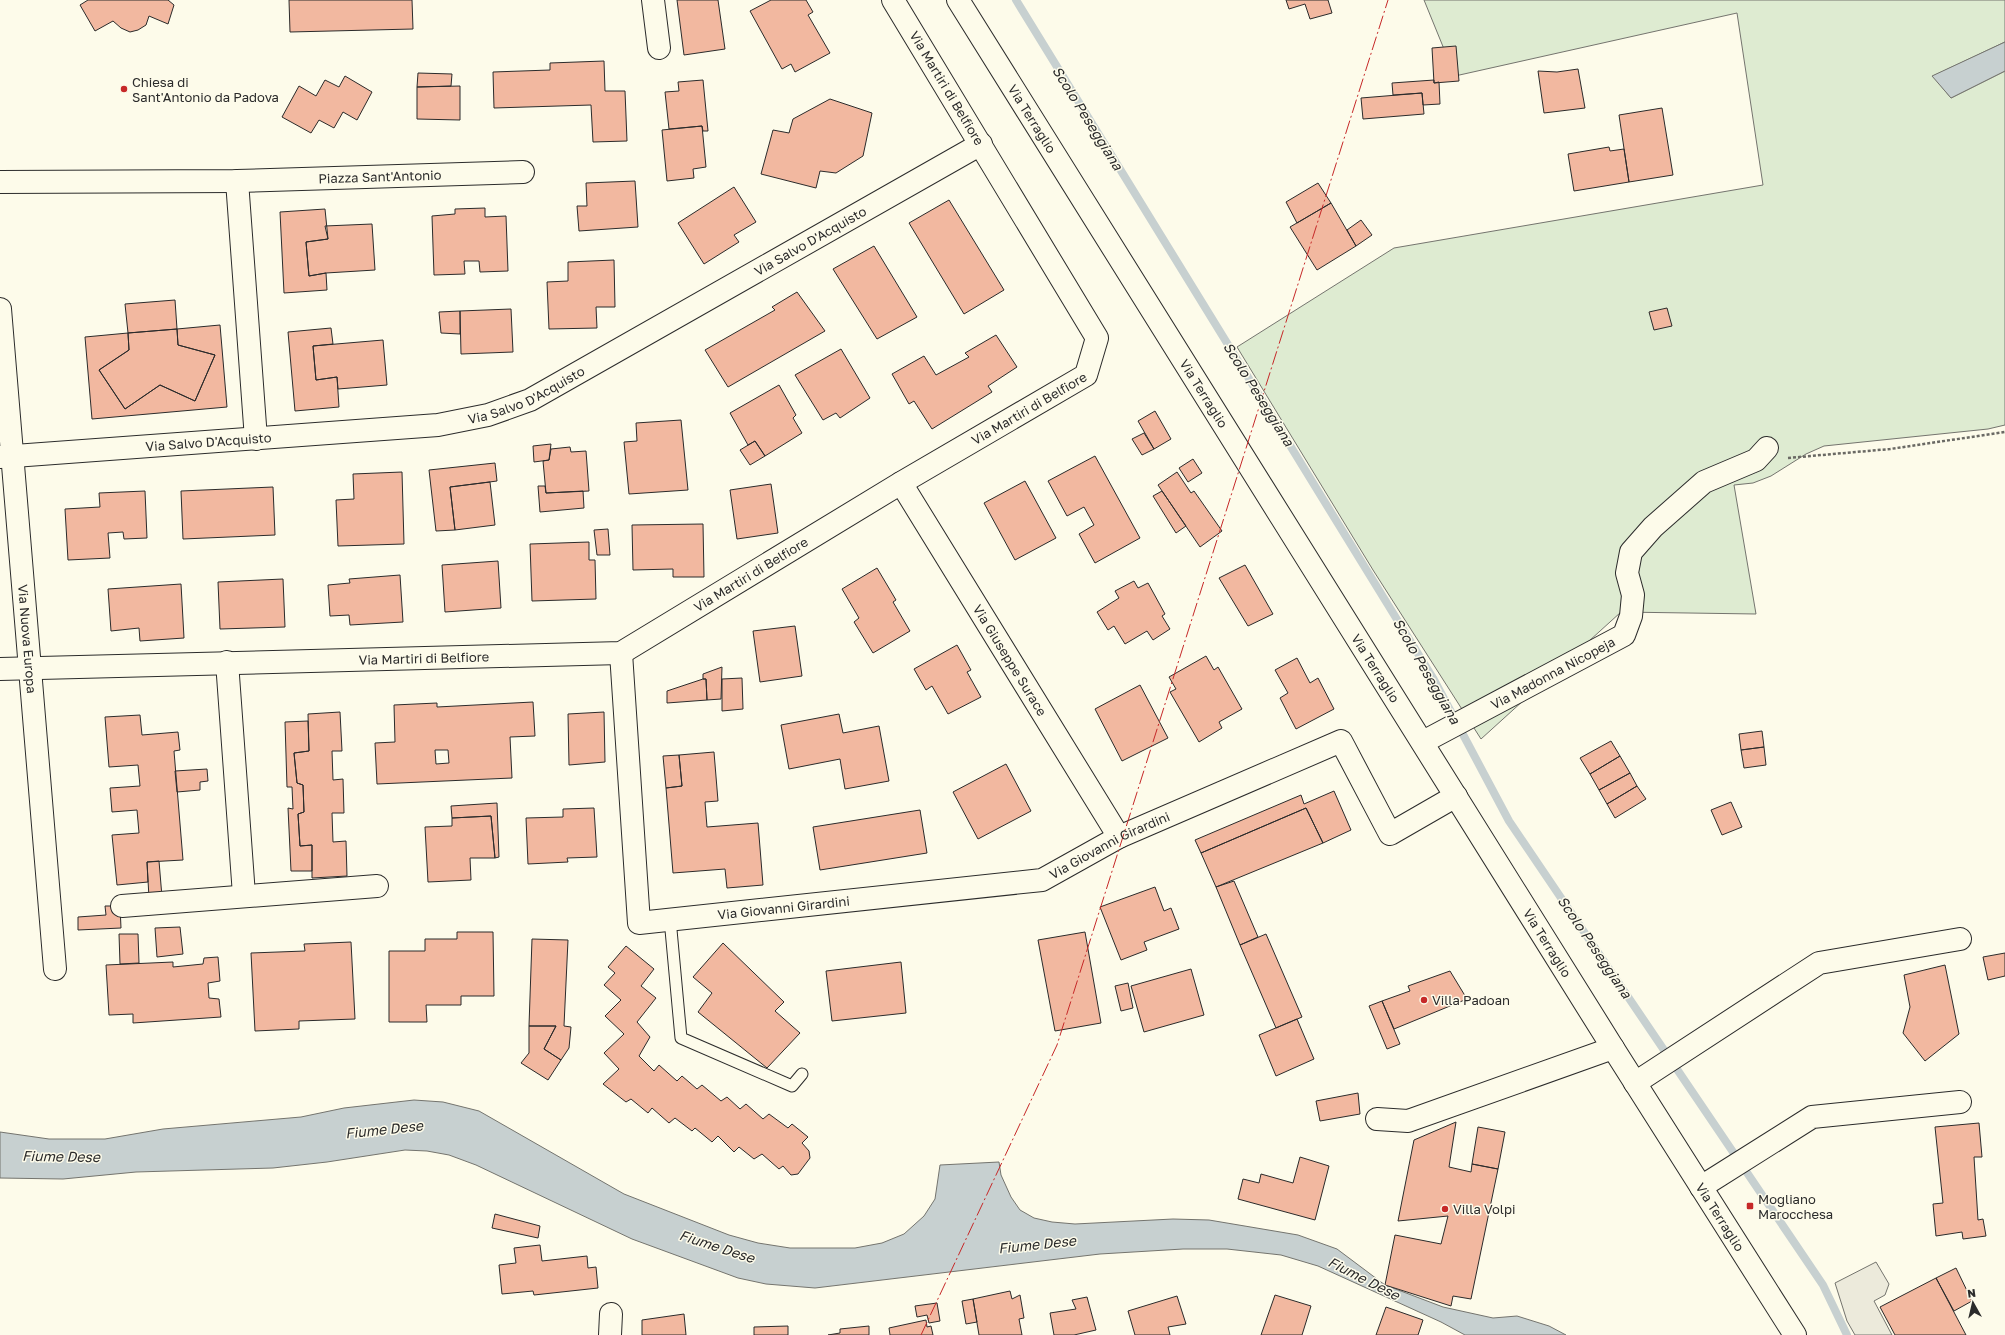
<svg xmlns="http://www.w3.org/2000/svg" width="2005" height="1335" viewBox="0 0 2005 1335" font-family="'Golos Text',sans-serif">
<rect width="100%" height="100%" fill="#fdfbea"/>
<path fill="#deebd1" stroke="#74746e" d="M 1424,0 L 2005,0 L 2005,42 L 1933,76 L 1951,98 L 2005,71 L 2005,425 L 1988,429 L 1824,446 L 1806,454 L 1771,476 L 1753,483 L 1734,485 L 1756,614 L 1621,612 L 1481,739 L 1373,570 L 1237,347 L 1394,248 L 1763,185 L 1737,13 L 1455,76 Z"/>
<path fill="#eceadb" stroke="#74746e" d="M 1876,1262 L 1889,1284 L 1885,1295 L 1874,1301 L 1892,1335 L 1855,1335 L 1847,1321 L 1835,1283 Z"/>
<path fill="#c7d0d0" stroke="#74746e" d="M 2005,42 L 2005,71 L 1951,98 L 1932,76 Z
M 414,1100 L 443,1102 L 479,1111 L 624,1194 L 729,1235 L 758,1243 L 790,1248 L 855,1248 L 882,1243 L 904,1234 L 924,1216 L 935,1199 L 940,1165 L 999,1162 L 1001,1175 L 1011,1197 L 1020,1210 L 1034,1218 L 1052,1222 L 1075,1224 L 1173,1219 L 1209,1220 L 1298,1235 L 1337,1249 L 1385,1285 L 1443,1307 L 1493,1318 L 1517,1316 L 1549,1326 L 1566,1335 L 1465,1335 L 1441,1322 L 1318,1266 L 1281,1255 L 1227,1249 L 1183,1249 L 1100,1254 L 815,1288 L 766,1284 L 738,1278 L 632,1239 L 476,1165 L 449,1155 L 427,1151 L 405,1150 L 327,1162 L 273,1168 L 136,1172 L 63,1179 L 0,1178 L 0,1132 L 49,1139 L 105,1139 L 163,1129 L 301,1117 L 344,1108 Z"/>
<g fill="none" stroke-linecap="round" stroke-linejoin="round">
<path stroke="#c7d0d0" stroke-width="8" d="M 1016,0 L 1433,678 L 1509,821 L 1823,1285 L 1847,1335"/>
</g>
<path fill="#f2b8a0" stroke="#2b2b2b" fill-rule="evenodd" d="M 88,0 L 168,0 L 174,5 L 168,24 L 149,16 L 146,25 L 138,30 L 130,32 L 121,28 L 113,21 L 95,31 L 80,5 Z
M 289,0 L 412,0 L 413,29 L 290,32 Z
M 677,0 L 718,0 L 725,49 L 684,55 Z
M 771,0 L 806,0 L 813,12 L 808,15 L 830,53 L 795,72 L 791,64 L 782,69 L 750,11 Z
M 1286,0 L 1328,0 L 1332,13 L 1310,19 L 1305,4 L 1289,9 Z
M 1456,46 L 1459,81 L 1434,83 L 1432,48 Z
M 604,61 L 605,91 L 625,91 L 627,141 L 593,142 L 591,105 L 494,108 L 493,72 L 550,70 L 550,63 Z
M 1578,69 L 1585,108 L 1544,113 L 1538,71 L 1557,72 Z
M 418,73 L 452,74 L 451,86 L 417,87 Z
M 345,76 L 372,92 L 357,120 L 343,112 L 334,128 L 319,120 L 311,133 L 282,117 L 299,86 L 316,96 L 325,80 L 339,87 Z
M 703,80 L 708,131 L 703,131 L 702,126 L 669,129 L 665,92 L 679,91 L 678,82 Z
M 1434,80 L 1434,83 L 1439,82 L 1440,104 L 1423,105 L 1422,93 L 1393,95 L 1392,83 Z
M 460,86 L 460,120 L 417,119 L 417,87 Z
M 1422,93 L 1424,114 L 1363,119 L 1361,98 Z
M 830,99 L 872,113 L 863,156 L 836,173 L 820,171 L 816,188 L 761,174 L 773,130 L 789,133 L 793,119 Z
M 1662,108 L 1673,175 L 1629,182 L 1619,115 Z
M 702,126 L 706,167 L 693,169 L 694,178 L 667,181 L 662,130 Z
M 1609,147 L 1610,151 L 1624,149 L 1629,182 L 1574,191 L 1568,154 Z
M 635,181 L 638,227 L 579,231 L 577,206 L 587,206 L 586,183 Z
M 1318,183 L 1331,203 L 1297,223 L 1286,202 Z
M 734,187 L 756,222 L 734,235 L 739,242 L 704,264 L 678,223 Z
M 949,200 L 1004,290 L 964,314 L 909,223 Z
M 1331,203 L 1356,246 L 1317,270 L 1290,227 Z
M 485,208 L 485,217 L 506,216 L 508,271 L 480,272 L 479,261 L 464,261 L 465,274 L 434,275 L 432,216 L 455,214 L 455,209 Z
M 325,209 L 328,239 L 306,242 L 309,276 L 326,273 L 327,290 L 284,293 L 280,212 Z
M 1361,220 L 1372,235 L 1356,246 L 1347,230 Z
M 372,224 L 375,270 L 326,273 L 309,276 L 306,242 L 328,239 L 325,226 Z
M 874,246 L 917,317 L 877,339 L 833,269 Z
M 614,260 L 615,307 L 596,307 L 597,328 L 549,329 L 547,282 L 568,281 L 568,262 Z
M 797,292 L 825,331 L 728,387 L 705,350 L 775,310 L 772,307 Z
M 175,300 L 177,329 L 128,333 L 125,304 Z
M 1667,308 L 1672,326 L 1654,330 L 1649,312 Z
M 511,309 L 513,352 L 461,354 L 460,311 Z
M 460,311 L 460,334 L 441,333 L 439,312 Z
M 220,325 L 227,407 L 92,419 L 85,337 L 128,333 L 129,350 L 99,370 L 125,409 L 160,385 L 195,401 L 215,355 L 178,345 L 177,329 Z
M 331,328 L 333,344 L 313,346 L 316,380 L 337,377 L 339,407 L 295,411 L 288,332 Z
M 177,329 L 178,345 L 215,355 L 195,401 L 160,385 L 125,409 L 99,370 L 129,350 L 128,333 Z
M 996,335 L 1017,367 L 988,386 L 992,392 L 932,429 L 914,401 L 909,404 L 892,374 L 924,356 L 936,375 L 969,357 L 965,353 Z
M 383,340 L 387,385 L 338,389 L 337,377 L 316,380 L 313,346 Z
M 841,349 L 870,398 L 840,418 L 836,413 L 823,420 L 795,375 Z
M 779,385 L 796,415 L 793,418 L 802,433 L 765,456 L 755,441 L 748,445 L 730,413 Z
M 1155,411 L 1171,439 L 1154,449 L 1138,421 Z
M 681,420 L 688,490 L 629,494 L 624,442 L 637,441 L 636,423 Z
M 1144,433 L 1154,449 L 1142,455 L 1132,439 Z
M 755,441 L 765,456 L 750,465 L 740,450 Z
M 551,444 L 549,460 L 534,462 L 533,446 Z
M 570,447 L 571,452 L 586,451 L 589,491 L 546,493 L 543,461 L 549,460 L 551,449 Z
M 1095,456 L 1140,538 L 1095,563 L 1079,534 L 1094,525 L 1084,507 L 1067,516 L 1048,481 Z
M 1193,459 L 1202,473 L 1188,482 L 1179,468 Z
M 495,463 L 497,481 L 450,487 L 455,530 L 436,531 L 429,470 Z
M 402,472 L 404,544 L 338,546 L 336,500 L 354,499 L 353,474 Z
M 1177,472 L 1191,493 L 1194,491 L 1222,531 L 1200,547 L 1158,485 Z
M 1025,481 L 1056,538 L 1015,560 L 984,503 Z
M 490,482 L 495,525 L 455,530 L 450,487 Z
M 771,484 L 778,533 L 737,539 L 730,490 Z
M 538,486 L 545,486 L 546,493 L 583,491 L 584,508 L 540,512 Z
M 273,487 L 275,535 L 183,539 L 181,491 Z
M 145,491 L 147,538 L 124,539 L 123,532 L 108,533 L 110,558 L 68,560 L 65,509 L 100,507 L 99,493 Z
M 1162,491 L 1186,526 L 1176,533 L 1153,496 Z
M 703,524 L 704,577 L 673,577 L 673,569 L 633,570 L 632,525 Z
M 608,529 L 610,555 L 597,555 L 594,530 Z
M 589,542 L 589,560 L 595,560 L 596,599 L 532,601 L 530,544 Z
M 498,561 L 501,608 L 445,612 L 442,565 Z
M 1245,565 L 1273,614 L 1248,626 L 1219,578 Z
M 877,568 L 896,600 L 893,602 L 910,631 L 873,653 L 854,622 L 859,618 L 842,589 Z
M 400,575 L 403,622 L 350,625 L 349,615 L 330,616 L 328,585 L 350,583 L 349,579 Z
M 283,579 L 285,627 L 220,629 L 218,582 Z
M 1134,581 L 1138,588 L 1148,583 L 1165,614 L 1162,616 L 1170,629 L 1153,640 L 1147,631 L 1125,644 L 1114,626 L 1108,630 L 1097,612 L 1119,598 L 1115,591 Z
M 181,584 L 184,638 L 140,641 L 139,628 L 111,631 L 108,589 Z
M 795,626 L 802,676 L 760,682 L 753,631 Z
M 957,645 L 971,670 L 967,672 L 981,697 L 948,714 L 932,686 L 926,690 L 914,669 Z
M 1206,656 L 1214,670 L 1218,667 L 1242,709 L 1219,722 L 1222,728 L 1199,742 L 1170,692 L 1176,689 L 1169,677 Z
M 1297,658 L 1310,683 L 1318,678 L 1334,709 L 1296,729 L 1280,698 L 1288,693 L 1275,670 Z
M 722,667 L 721,699 L 707,700 L 706,679 L 703,679 L 703,674 Z
M 742,678 L 743,709 L 722,711 L 722,679 Z
M 703,679 L 706,679 L 707,700 L 667,703 L 667,691 Z
M 1140,685 L 1168,738 L 1122,761 L 1095,709 Z
M 533,702 L 535,736 L 510,737 L 512,778 L 377,784 L 375,743 L 395,742 L 394,705 L 437,703 L 437,707 ZM 435,750 L 448,750 L 449,763 L 436,764 Z
M 340,712 L 342,751 L 332,751 L 333,780 L 343,779 L 344,813 L 332,813 L 333,842 L 346,841 L 347,876 L 312,878 L 312,845 L 300,846 L 298,814 L 304,812 L 303,785 L 297,783 L 294,753 L 309,751 L 308,714 Z
M 604,712 L 605,762 L 569,765 L 568,714 Z
M 839,714 L 843,733 L 879,726 L 889,781 L 845,789 L 840,759 L 789,769 L 781,725 Z
M 140,715 L 142,735 L 178,732 L 180,750 L 174,751 L 183,860 L 147,862 L 148,882 L 117,885 L 112,835 L 139,833 L 137,810 L 112,812 L 110,788 L 140,786 L 138,765 L 109,767 L 105,717 Z
M 308,721 L 309,751 L 294,753 L 297,783 L 303,785 L 304,812 L 298,814 L 300,846 L 312,845 L 312,871 L 291,871 L 288,808 L 293,809 L 292,787 L 287,787 L 285,722 Z
M 1762,731 L 1764,747 L 1741,750 L 1739,734 Z
M 1611,741 L 1620,756 L 1590,774 L 1580,758 Z
M 1764,747 L 1766,765 L 1744,768 L 1741,750 Z
M 714,752 L 718,801 L 705,802 L 707,827 L 758,823 L 763,885 L 727,888 L 725,869 L 673,873 L 666,788 L 682,786 L 679,755 Z
M 679,755 L 682,786 L 666,788 L 663,756 Z
M 1620,756 L 1630,773 L 1599,790 L 1590,774 Z
M 1006,764 L 1031,811 L 978,839 L 953,792 Z
M 207,769 L 208,781 L 200,782 L 200,790 L 177,792 L 175,771 Z
M 1630,773 L 1637,786 L 1607,804 L 1599,790 Z
M 1637,786 L 1646,799 L 1615,818 L 1607,804 Z
M 1334,791 L 1351,830 L 1323,843 L 1306,808 L 1201,853 L 1195,840 L 1301,795 L 1304,804 Z
M 1731,802 L 1742,827 L 1722,835 L 1711,810 Z
M 497,803 L 499,857 L 495,858 L 491,816 L 452,818 L 451,806 Z
M 594,808 L 597,857 L 567,858 L 568,862 L 528,864 L 526,818 L 563,817 L 563,809 Z
M 1306,808 L 1323,843 L 1216,887 L 1201,853 Z
M 920,810 L 927,853 L 820,870 L 813,827 Z
M 491,816 L 495,858 L 470,858 L 471,880 L 428,882 L 425,827 L 452,826 L 452,818 Z
M 159,861 L 162,897 L 149,898 L 147,862 Z
M 1234,881 L 1258,937 L 1240,945 L 1216,887 Z
M 1155,887 L 1164,911 L 1171,908 L 1179,929 L 1144,942 L 1147,950 L 1121,960 L 1100,907 Z
M 105,906 L 120,906 L 121,928 L 78,930 L 78,917 L 106,915 Z
M 180,927 L 183,954 L 157,957 L 155,928 Z
M 457,932 L 493,932 L 494,996 L 461,996 L 461,1005 L 426,1005 L 427,1022 L 389,1022 L 389,951 L 425,951 L 425,939 L 457,939 Z
M 1085,932 L 1101,1023 L 1055,1031 L 1038,940 Z
M 119,934 L 138,934 L 139,963 L 120,964 Z
M 1266,934 L 1302,1017 L 1276,1028 L 1240,945 Z
M 532,939 L 568,940 L 564,1026 L 571,1027 L 569,1048 L 561,1060 L 544,1049 L 556,1026 L 529,1026 Z
M 351,942 L 355,1019 L 299,1021 L 299,1029 L 255,1031 L 251,953 L 305,951 L 304,944 Z
M 723,943 L 784,1002 L 775,1011 L 800,1033 L 767,1068 L 698,1012 L 712,993 L 693,977 Z
M 626,946 L 654,969 L 641,986 L 656,998 L 637,1022 L 650,1037 L 639,1056 L 654,1071 L 659,1065 L 677,1081 L 682,1076 L 697,1089 L 702,1085 L 721,1101 L 727,1097 L 740,1109 L 746,1104 L 763,1119 L 769,1114 L 788,1128 L 792,1124 L 808,1137 L 802,1143 L 809,1151 L 810,1158 L 798,1174 L 791,1175 L 783,1166 L 779,1169 L 762,1154 L 754,1159 L 739,1147 L 734,1152 L 718,1136 L 712,1142 L 695,1128 L 692,1131 L 675,1118 L 669,1123 L 652,1108 L 648,1113 L 631,1099 L 626,1102 L 603,1084 L 619,1069 L 604,1053 L 624,1034 L 605,1016 L 621,1000 L 604,985 L 615,973 L 608,967 Z
M 2005,953 L 2005,976 L 1988,980 L 1983,957 Z
M 218,957 L 220,981 L 208,983 L 209,998 L 219,999 L 221,1017 L 133,1023 L 133,1014 L 109,1015 L 106,965 L 173,962 L 173,967 L 203,964 L 204,958 Z
M 901,962 L 906,1013 L 832,1021 L 826,971 Z
M 1945,965 L 1959,1034 L 1925,1061 L 1903,1033 L 1910,1007 L 1904,975 Z
M 1191,969 L 1204,1015 L 1144,1032 L 1131,986 Z
M 1450,971 L 1467,999 L 1394,1029 L 1382,1001 L 1410,991 L 1408,986 Z
M 1128,983 L 1133,1008 L 1121,1011 L 1115,986 Z
M 1382,1001 L 1400,1044 L 1387,1049 L 1369,1006 Z
M 1297,1019 L 1314,1059 L 1276,1076 L 1259,1035 Z
M 529,1026 L 556,1026 L 544,1049 L 561,1060 L 548,1080 L 521,1063 L 529,1053 Z
M 1358,1093 L 1360,1114 L 1320,1121 L 1316,1101 Z
M 1456,1122 L 1449,1167 L 1471,1172 L 1472,1164 L 1498,1169 L 1471,1299 L 1453,1296 L 1451,1306 L 1385,1285 L 1395,1235 L 1441,1244 L 1448,1216 L 1398,1221 L 1414,1140 Z
M 1979,1123 L 1982,1157 L 1974,1157 L 1978,1220 L 1983,1219 L 1986,1236 L 1963,1239 L 1962,1232 L 1936,1236 L 1933,1204 L 1943,1203 L 1935,1127 Z
M 1478,1127 L 1505,1132 L 1498,1169 L 1472,1164 Z
M 1300,1157 L 1329,1166 L 1315,1220 L 1238,1199 L 1243,1179 L 1259,1183 L 1261,1174 L 1293,1183 Z
M 495,1214 L 540,1226 L 538,1238 L 492,1228 Z
M 540,1245 L 542,1261 L 587,1256 L 588,1268 L 596,1267 L 598,1288 L 534,1295 L 533,1291 L 502,1294 L 499,1265 L 516,1263 L 514,1248 Z
M 1956,1268 L 1972,1301 L 1954,1311 L 1936,1278 Z
M 1936,1278 L 1966,1335 L 1895,1335 L 1880,1307 Z
M 1010,1291 L 1012,1299 L 1020,1295 L 1024,1318 L 1019,1319 L 1022,1335 L 979,1335 L 973,1299 Z
M 1275,1295 L 1311,1306 L 1302,1335 L 1261,1335 Z
M 1177,1296 L 1186,1324 L 1168,1327 L 1170,1335 L 1135,1335 L 1128,1311 Z
M 1087,1297 L 1096,1330 L 1074,1335 L 1054,1335 L 1050,1313 L 1076,1309 L 1072,1300 Z
M 973,1299 L 977,1322 L 966,1324 L 962,1301 Z
M 937,1303 L 940,1321 L 929,1323 L 927,1315 L 917,1317 L 915,1306 Z
M 1386,1307 L 1423,1320 L 1418,1335 L 1376,1335 Z
M 684,1314 L 686,1335 L 642,1335 L 642,1320 Z
M 926,1320 L 927,1327 L 931,1326 L 933,1335 L 890,1335 L 889,1328 Z
M 788,1326 L 788,1335 L 754,1335 L 754,1327 Z
M 869,1326 L 869,1335 L 828,1335 L 840,1333 L 840,1329 Z"/>
<g fill="none" stroke-linecap="round" stroke-linejoin="round">
<g stroke="#2b2b2b" stroke-width="13">
<path id="service" d="M 670,919 L 681,1038 L 792,1086 L 802,1074"/>
</g>
<g stroke="#2b2b2b" stroke-width="24">
<g id="minor">
<path d="M 653,0 L 659,48"/>
<path d="M 237,181 L 256,439"/>
<path id="s1" d="M 0,182 L 237,181 L 523,172"/>
<path id="s2" d="M 0,309 L 55,969"/>
<path id="s3" d="M 0,457 L 438,425 L 488,415 L 530,400 L 981,144"/>
<path id="s4" d="M 901,483 L 1119,837"/>
<path id="s5" d="M 621,653 L 639,923 L 1042,880 L 1119,837 L 1341,741 L 1390,834 L 1456,796"/>
<path d="M 227,662 L 244,895"/>
<path id="s6" d="M 0,669 L 621,653 L 901,483 L 1086,375 L 1097,338 L 893,0"/>
<path id="s7" d="M 1423,742 L 1624,635 L 1631,616 L 1633,595 L 1627,573 L 1631,552 L 1653,527 L 1704,482 L 1756,460 L 1767,448"/>
<path d="M 122,906 L 377,886"/>
<path d="M 1635,1083 L 1819,963 L 1960,939"/>
<path d="M 1377,1119 L 1408,1121 L 1613,1048"/>
<path d="M 1701,1187 L 1812,1117 L 1960,1102"/>
<path d="M 610,1335 L 611,1314"/>
</g>
</g>
<g stroke="#2b2b2b" stroke-width="24">
<g id="primary">
<path id="s8" d="M 958,0 L 1613,1048 L 1795,1335"/>
</g>
</g>
<path stroke="#6a6964" stroke-width="2.5" stroke-dasharray="3 2" stroke-linecap="butt" d="M 1788,458 L 1890,449 L 2005,432"/>
<use href="#service" stroke="#fdfbea" stroke-width="11"/>
<use href="#minor" stroke="#fdfbea" stroke-width="22"/>
<use href="#primary" stroke="#fdfbea" stroke-width="22"/>
<path stroke="#c62828" stroke-width="1" stroke-dasharray="14 3 2 3" stroke-linecap="butt" d="M 921,1335 L 1057,1045 L 1388,0"/>
</g>
<g fill="#c62828" stroke="#fdfbea" stroke-width="1.5">
<circle cx="124" cy="89" r="4"/>
<circle cx="1424" cy="1000" r="4"/>
<rect x="1746" y="1202" width="8" height="8" rx="2"/>
<circle cx="1445" cy="1209" r="4"/>
</g>
<g text-anchor="middle" dominant-baseline="central" stroke-width="3" stroke-linejoin="round" paint-order="stroke">
<g font-size="13" fill="#2b2b2b" stroke="#fdfbea" text-anchor="start">
<text x="132" y="82">Chiesa di<tspan x="132" dy="15">Sant'Antonio da Padova</tspan></text>
<text x="1432" y="1000">Villa Padoan</text>
<text x="1758" y="1199">Mogliano<tspan x="1758" dy="15">Marocchesa</tspan></text>
<text x="1453" y="1209">Villa Volpi</text>
</g>
<g font-size="13" fill="#2b2b2b" stroke="#fdfbea">
<text transform="translate(947 88) rotate(59)">Via Martiri di Belfiore</text>
<text stroke="none"><textPath href="#s8" startOffset="140">Via Terraglio</textPath></text>
<text stroke="none"><textPath href="#s1" startOffset="380">Piazza Sant'Antonio</textPath></text>
<text stroke="none"><textPath href="#s3" startOffset="857">Via Salvo D'Acquisto</textPath></text>
<text stroke="none"><textPath href="#s3" startOffset="533">Via Salvo D'Acquisto</textPath></text>
<text stroke="none"><textPath href="#s8" startOffset="464">Via Terraglio</textPath></text>
<text stroke="none"><textPath href="#s6" startOffset="1097">Via Martiri di Belfiore</textPath></text>
<text stroke="none"><textPath href="#s3" startOffset="209">Via Salvo D'Acquisto</textPath></text>
<text stroke="none"><textPath href="#s6" startOffset="773">Via Martiri di Belfiore</textPath></text>
<text stroke="none"><textPath href="#s2" startOffset="331">Via Nuova Europa</textPath></text>
<text stroke="none"><textPath href="#s6" startOffset="424">Via Martiri di Belfiore</textPath></text>
<text stroke="none"><textPath href="#s4" startOffset="208">Via Giuseppe Surace</textPath></text>
<text stroke="none"><textPath href="#s8" startOffset="788">Via Terraglio</textPath></text>
<text stroke="none"><textPath href="#s7" startOffset="147">Via Madonna Nicopeja</textPath></text>
<text stroke="none"><textPath href="#s5" startOffset="752">Via Giovanni Girardini</textPath></text>
<text stroke="none"><textPath href="#s5" startOffset="416">Via Giovanni Girardini</textPath></text>
<text stroke="none"><textPath href="#s8" startOffset="1112">Via Terraglio</textPath></text>
<text stroke="none"><textPath href="#s8" startOffset="1436">Via Terraglio</textPath></text>
</g>
<g font-size="14" font-style="italic" fill="#2b2b2b" stroke="#fdfbea">
<text transform="translate(1088 118) rotate(58)">Scolo Peseggiana</text>
<text transform="translate(1259 394) rotate(58)">Scolo Peseggiana</text>
<text transform="translate(1427 671) rotate(60)">Scolo Peseggiana</text>
<text transform="translate(1595 947) rotate(56)">Scolo Peseggiana</text>
<text transform="translate(384 1129) rotate(-6)">Fiume Dese</text>
<text transform="translate(61 1156) rotate(1)">Fiume Dese</text>
<text transform="translate(1037 1244) rotate(-6)">Fiume Dese</text>
<text transform="translate(717 1246) rotate(18)">Fiume Dese</text>
<text transform="translate(1364 1278) rotate(27)">Fiume Dese</text>
</g>
</g>
<g transform="translate(1973 1303) rotate(352)" stroke="#fdfbea" stroke-width="3" paint-order="stroke">
<path d="M0-3L7 15L0 10L-7 15Z" fill="#2b2b2b"/>
<text y="-6" font-size="11" font-weight="bold" text-anchor="middle" fill="#2b2b2b">N</text>
</g>
</svg>
